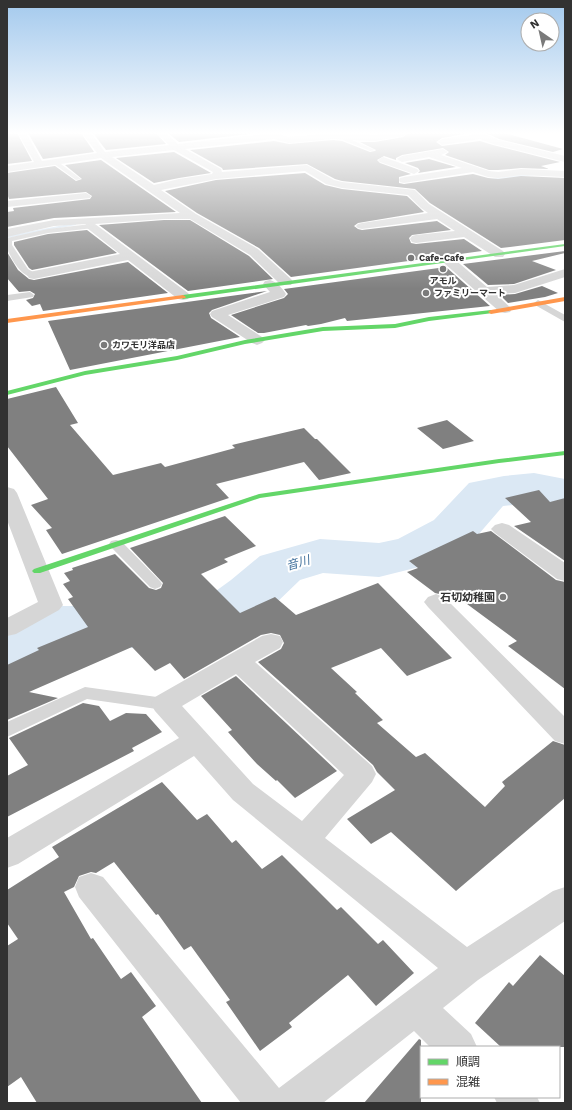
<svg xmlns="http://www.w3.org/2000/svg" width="572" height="1110" viewBox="0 0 572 1110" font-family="'Work Sans','Noto Sans JP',sans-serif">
<rect width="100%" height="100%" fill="#fff"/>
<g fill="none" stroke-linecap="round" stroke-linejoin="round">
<path fill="#dbe8f4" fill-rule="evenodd" d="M 526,174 L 536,175 L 483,181 L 481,180 Z
M 74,223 L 76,224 L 76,225 L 7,238 L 7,236 Z"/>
<path fill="#dbe8f4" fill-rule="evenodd" d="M 534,473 L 565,479 L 565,509 L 534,503 L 503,506 L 472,542 L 435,563 L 379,577 L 323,573 L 300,580 L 273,606 L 236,635 L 166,650 L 97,646 L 60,646 L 41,653 L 29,661 L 7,667 L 7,620 L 56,606 L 97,606 L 166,610 L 198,604 L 231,580 L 260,556 L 320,539 L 379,543 L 398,539 L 434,520 L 469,483 L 504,476 Z"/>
</g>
<path fill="#808080" d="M 7,133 L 17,133 L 32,161 L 7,164 Z
M 28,133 L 81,133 L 94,152 L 43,159 Z
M 93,133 L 156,133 L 166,144 L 106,150 Z
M 168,133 L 259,133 L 179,142 Z
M 408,133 L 469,133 L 442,138 L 436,142 L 442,146 L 480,141 L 493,145 L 560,162 L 541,166 L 549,169 L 521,168 L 498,170 L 489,170 L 445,155 L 449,152 L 443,148 L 402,155 L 396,158 L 396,160 L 384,156 L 377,160 L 380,163 L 411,174 L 399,177 L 399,183 L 404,184 L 473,174 L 488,178 L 498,179 L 521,176 L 565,178 L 565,240 L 501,248 L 430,203 L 415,189 L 342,181 L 335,179 L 307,164 L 223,170 L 222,168 L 190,150 L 274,141 L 289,144 L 333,140 L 342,141 L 370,152 L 375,151 L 376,150 L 360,142 L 375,142 L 403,137 Z
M 486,133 L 504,133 L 563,149 L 553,152 L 499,139 Z
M 174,152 L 211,173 L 179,178 L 154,183 L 116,158 Z
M 429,159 L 456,167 L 418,173 L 420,171 L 418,168 L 405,163 Z
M 101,160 L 176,212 L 54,218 L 7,227 L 7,212 L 14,211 L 13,208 L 90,199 L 92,196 L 86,192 L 9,199 L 7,193 L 7,173 L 55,166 L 76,181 L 82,179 L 65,165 Z
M 305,173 L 325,185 L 342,189 L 407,196 L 424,212 L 358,223 L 354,226 L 358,229 L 362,230 L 437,221 L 451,230 L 412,235 L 409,238 L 411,243 L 416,244 L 464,239 L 482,251 L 291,277 L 259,248 L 197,213 L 165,191 L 216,180 Z
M 164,220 L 190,220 L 249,256 L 273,279 L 188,291 L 99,225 Z
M 87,230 L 117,253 L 32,270 L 29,268 L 14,245 L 14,242 L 48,234 Z
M 565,251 L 565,253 L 532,261 L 556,270 L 514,284 L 488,285 L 463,264 Z
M 7,252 L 18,270 L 29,279 L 34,280 L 128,262 L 168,293 L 43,311 L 40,304 L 32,306 L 26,300 L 33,298 L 35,294 L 30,291 L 19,292 L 7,278 Z
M 446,267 L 490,306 L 347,321 L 345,318 L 321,324 L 308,326 L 306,325 L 264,333 L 258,333 L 231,315 L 284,298 L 288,294 L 284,289 Z
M 542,286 L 558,293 L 545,297 L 508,303 L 500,295 L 515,294 Z
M 267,291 L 212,310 L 209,313 L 211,318 L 240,337 L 70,370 L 48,321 Z
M 56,387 L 78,423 L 70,425 L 113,475 L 161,463 L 165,467 L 235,448 L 232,445 L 304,428 L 315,439 L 317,439 L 351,473 L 319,480 L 304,462 L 216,484 L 229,498 L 62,554 L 46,530 L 52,528 L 31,505 L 48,499 L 7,446 L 7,399 Z
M 447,420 L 474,441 L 443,449 L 417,428 Z
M 539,490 L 550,502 L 565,498 L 565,561 L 514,526 L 531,522 L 505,498 Z
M 225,516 L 256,546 L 224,559 L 228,562 L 201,574 L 240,613 L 275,597 L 296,615 L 378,583 L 452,658 L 407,676 L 381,648 L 331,668 L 357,692 L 355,693 L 383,720 L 377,723 L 416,757 L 425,753 L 485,807 L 505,786 L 502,782 L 553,741 L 565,745 L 565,798 L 456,891 L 391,832 L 371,844 L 347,819 L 395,790 L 377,772 L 373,765 L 258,662 L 281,649 L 284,643 L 280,635 L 271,633 L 261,635 L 184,679 L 170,663 L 155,671 L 132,647 L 29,692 L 58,698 L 7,720 L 7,665 L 39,650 L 37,648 L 88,627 L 68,599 L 73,597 L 63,584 L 70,581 L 64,573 L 73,570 L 72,568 L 115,554 L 149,588 L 156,590 L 161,588 L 163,583 L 130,548 Z
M 473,531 L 477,534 L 491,531 L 556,580 L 565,582 L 565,689 L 508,646 L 517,641 L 448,590 L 439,594 L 435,593 L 407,572 L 418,568 L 409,561 Z
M 236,676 L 337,771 L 295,798 L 277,780 L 276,781 L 257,764 L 228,732 L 232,730 L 201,696 Z
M 83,703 L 99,706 L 110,721 L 126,713 L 146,714 L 162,732 L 132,748 L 134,751 L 7,817 L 7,776 L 28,765 L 9,738 Z
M 162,782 L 197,820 L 207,814 L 232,843 L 236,840 L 262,869 L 282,855 L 337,910 L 341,907 L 378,944 L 383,940 L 414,973 L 376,1006 L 348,975 L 289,1023 L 292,1027 L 260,1051 L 226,1002 L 230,1000 L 191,946 L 184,950 L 158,914 L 156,915 L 114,862 L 96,873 L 91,872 L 79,876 L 74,887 L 64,892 L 91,939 L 93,938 L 121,979 L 131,972 L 156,1006 L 142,1017 L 202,1103 L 37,1103 L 21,1077 L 7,1087 L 7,946 L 18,939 L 7,923 L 7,890 L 59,857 L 52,847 Z
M 540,955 L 565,976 L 565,1047 L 501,1047 L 475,1023 L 509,982 L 513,986 Z
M 419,1039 L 421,1040 L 421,1103 L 364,1103 Z"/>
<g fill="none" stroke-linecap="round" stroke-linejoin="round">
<path fill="#d6d6d6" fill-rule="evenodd" d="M 336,135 L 340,135 L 375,150 L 370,151 L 336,137 Z
M 53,161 L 57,161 L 81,179 L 76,180 L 53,163 Z
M 91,224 L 94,224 L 94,228 L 48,233 L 12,241 L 12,245 L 28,269 L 38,275 L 37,277 C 23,280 13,261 8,251 C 6,247 7,242 7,238 L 48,229 Z
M 30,292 L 34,295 L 33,297 L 7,301 L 7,295 Z
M 538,300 L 565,315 L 565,322 L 535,305 L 534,303 Z
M 116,540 L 121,541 L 160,581 L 162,584 L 160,587 L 155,589 L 150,587 L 111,547 L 109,544 L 111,541 Z
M 85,687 L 164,698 L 170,700 L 173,704 L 170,708 L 164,710 L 87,699 L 7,737 L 7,722 Z"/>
<path fill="#d6d6d6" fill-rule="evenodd" d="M 18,133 L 26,133 L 42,161 L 97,153 L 82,133 L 91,133 L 105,152 L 169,145 L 157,133 L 166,133 L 178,144 L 274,133 L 289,137 L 333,133 L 375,135 L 387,133 L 407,133 L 403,136 L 375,141 L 333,139 L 289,143 L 274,139 L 185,149 L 221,169 L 222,172 L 307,165 L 334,180 L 342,182 L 415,190 L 429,204 L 503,251 L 505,254 L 503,257 L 495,257 L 464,237 L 416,243 L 412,242 L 410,239 L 412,236 L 416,235 L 455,231 L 437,219 L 362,229 L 358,228 L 356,226 L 358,224 L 362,223 L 428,213 L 421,208 L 408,195 L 342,188 L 326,184 L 305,171 L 216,179 L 161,190 L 196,214 L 258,249 L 291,279 L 293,282 L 291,285 L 281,285 L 250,255 L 190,219 L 164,219 L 95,224 L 188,293 L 190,296 L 188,299 L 183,300 L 178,299 L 128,260 L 34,279 L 29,278 L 27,275 L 29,272 L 120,254 L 87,228 L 85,226 L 86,224 L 54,226 L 7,237 L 7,229 L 54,220 L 180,213 L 101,158 L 7,172 L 7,166 L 34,162 ZM 174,150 L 213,172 L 212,174 L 179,179 L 154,185 L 112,157 Z
M 470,133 L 482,133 L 499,140 L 565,156 L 565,162 L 493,144 L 480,139 L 442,145 L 438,142 L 442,139 L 471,135 Z
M 443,149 L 448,152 L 441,155 L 489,171 L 498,172 L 521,169 L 565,171 L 565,177 L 521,175 L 498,178 L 488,177 L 473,172 L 404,183 L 400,182 L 399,180 L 400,178 L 404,177 L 462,168 L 429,157 L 402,162 L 397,159 L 402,156 Z
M 383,157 L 417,169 L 419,171 L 414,174 L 380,162 L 378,160 Z
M 86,193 L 91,196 L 90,198 L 7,207 L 7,201 Z
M 449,257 L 453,258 L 487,287 L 514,285 L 565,269 L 565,277 L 515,293 L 496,294 L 512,309 L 510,312 L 505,313 L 500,312 L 445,264 L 443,261 L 445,258 Z
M 270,280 C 277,282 282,288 286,294 L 284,297 L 228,315 L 262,337 L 265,340 L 262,343 L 257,345 L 252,343 L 212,317 L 210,314 L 212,311 L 270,292 L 263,284 L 265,281 Z
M 7,487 L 14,489 L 17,493 L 63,605 L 59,610 L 16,634 L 7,636 L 7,618 L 38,602 L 7,520 Z
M 502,523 L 509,525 L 565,563 L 565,581 L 557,579 L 495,533 L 491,529 L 495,525 Z
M 436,594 L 444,597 L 565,717 L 565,744 L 555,741 L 428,607 L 424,602 L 428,597 Z
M 271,634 L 280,636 L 283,642 L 280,648 L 255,662 L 372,766 L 376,774 L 372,782 L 325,838 L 467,947 L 553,891 L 565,887 L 565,921 L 478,980 L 443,1008 L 471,1034 L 477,1047 L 430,1047 L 414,1031 L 323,1103 L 241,1103 L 79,897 L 75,887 L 79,877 L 91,873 L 103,877 L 279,1088 L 438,968 L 233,800 L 194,756 L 18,864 L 7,868 L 7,838 L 179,738 L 155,711 L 151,704 L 155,697 L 262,636 ZM 236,674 L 344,775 L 302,821 L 253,784 L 182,706 Z
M 494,1097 L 537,1097 L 540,1103 L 497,1103 Z"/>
<path fill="#63d668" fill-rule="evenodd" d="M 565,244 L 565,246 L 183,299 L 180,297 L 183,295 Z
M 491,310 L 493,311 L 493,313 L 429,321 L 395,328 L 323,331 L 245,344 L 177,360 L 85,375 L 7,395 L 7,391 L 85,371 L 177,356 L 245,340 L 323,327 L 395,324 L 429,317 Z
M 565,451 L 565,455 L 499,463 L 260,498 L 40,573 L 34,573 L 32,571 L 34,569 L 259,494 L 499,459 Z"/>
<path fill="#ff974d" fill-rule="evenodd" d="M 183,295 L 186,297 L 185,298 L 7,323 L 7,319 Z
M 565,297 L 565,301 L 491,314 L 488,312 L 491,310 Z"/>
</g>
<linearGradient id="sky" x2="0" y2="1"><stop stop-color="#a3c9ed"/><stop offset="0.46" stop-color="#fff"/><stop offset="1" stop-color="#fff" stop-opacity="0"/></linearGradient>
<rect width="572" height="289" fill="url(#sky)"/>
<g fill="#7a7a7a" stroke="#fff" stroke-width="1.5">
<circle cx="411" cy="258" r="4"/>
<circle cx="443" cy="269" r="4"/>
<circle cx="426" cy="293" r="4"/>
<circle cx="104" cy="345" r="4"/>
<circle cx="503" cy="597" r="4"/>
</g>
<g text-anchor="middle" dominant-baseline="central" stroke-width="4" stroke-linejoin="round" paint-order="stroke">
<g font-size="9" font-weight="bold" fill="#323232" stroke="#fff" text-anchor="start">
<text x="419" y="258">Cafe-Cafe</text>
<text x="443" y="281" text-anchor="middle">アモル</text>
<text x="434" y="293">ファミリーマート</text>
<text x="112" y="345">カワモリ洋品店</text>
</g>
<g font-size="11" font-weight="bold" fill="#323232" stroke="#fff" text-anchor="end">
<text x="495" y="597">石切幼稚園</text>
</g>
<g font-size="12" font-style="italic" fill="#3b6c99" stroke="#fff">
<text transform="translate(298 563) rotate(-16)">音川</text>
</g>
</g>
<rect width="572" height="1110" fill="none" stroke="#323232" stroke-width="16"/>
<rect x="420" y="1046" width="140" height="52" fill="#ffffff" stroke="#adadad"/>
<rect x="428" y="1059" width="20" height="6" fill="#63d668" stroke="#adadad"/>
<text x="456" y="1066" font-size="12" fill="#323232">順調</text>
<rect x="428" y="1079" width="20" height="6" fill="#ff974d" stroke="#adadad"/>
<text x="456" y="1086" font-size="12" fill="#323232">混雑</text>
<g transform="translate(540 32) rotate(326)"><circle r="19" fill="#ffffff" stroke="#adadad"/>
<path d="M0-3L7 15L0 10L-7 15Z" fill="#7a7a7a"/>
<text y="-6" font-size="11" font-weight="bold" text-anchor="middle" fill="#323232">N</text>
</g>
</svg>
